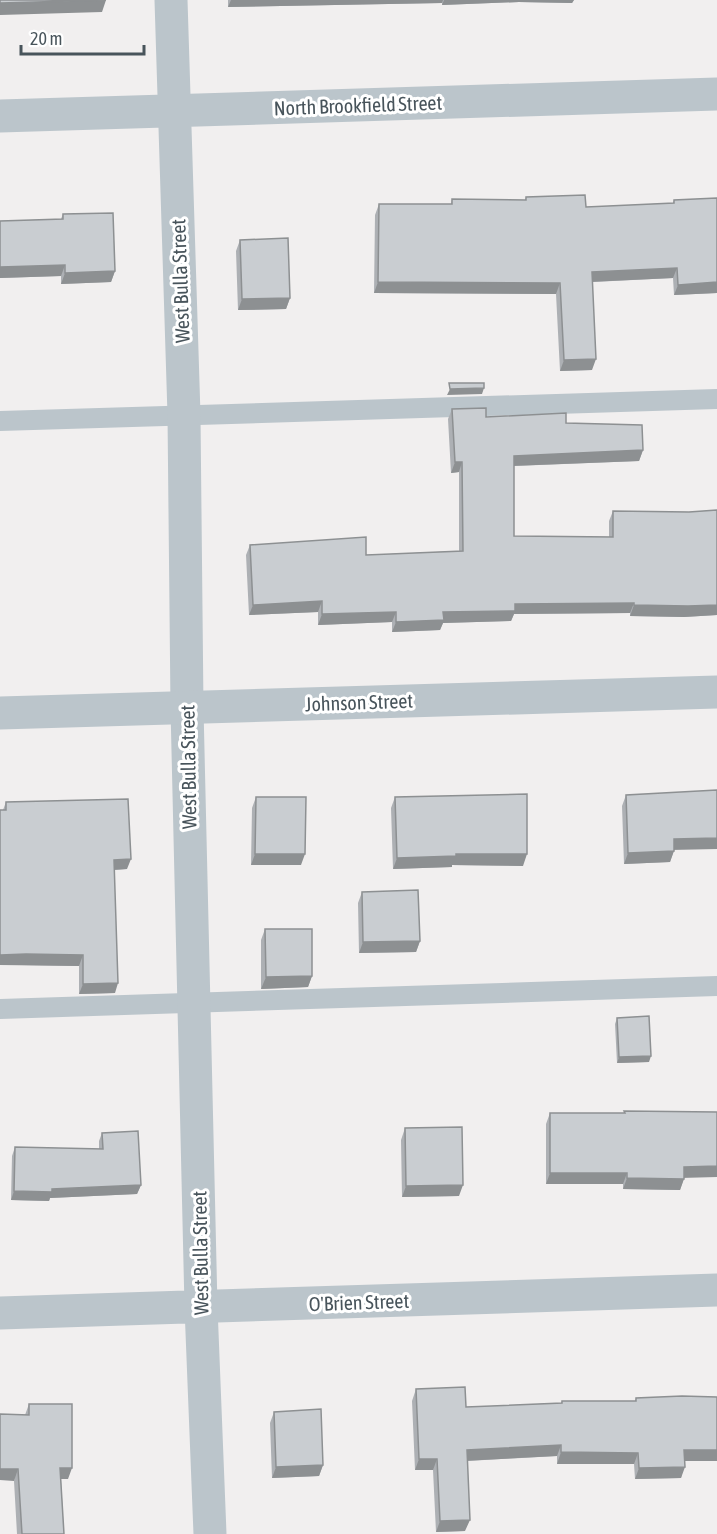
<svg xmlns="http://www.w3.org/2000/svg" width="717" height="1534" viewBox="0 0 717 1534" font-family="'Asap Condensed',sans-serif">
<rect width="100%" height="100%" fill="#f1efef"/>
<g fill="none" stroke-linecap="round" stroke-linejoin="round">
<path stroke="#bbc5cb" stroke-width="20" d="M 0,421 L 717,399
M 0,1009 L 717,986"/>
<path stroke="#bbc5cb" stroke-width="33" d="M 171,0 L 184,415 L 187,708 L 201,1307 L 210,1534
M 0,116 L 717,94
M 0,1313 L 717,1290"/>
<path stroke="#bbc5cb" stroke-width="33" d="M 0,713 L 717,692"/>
</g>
<path fill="#adb0b4" d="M 228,0 L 574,0 L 572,3 L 519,2 L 442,5 L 442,3 L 228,7 Z
M 526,197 L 586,207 L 673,203 L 674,200 L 717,198 L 717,293 L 674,295 L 673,278 L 593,282 L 592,370 L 560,371 L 556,294 L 374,293 L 375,215 L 379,204 L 451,204 L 452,199 L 525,200 Z
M 63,214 L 115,271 L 111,282 L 61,284 L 61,276 L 0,278 L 0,221 L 61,219 Z
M 240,240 L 290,298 L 286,309 L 238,310 L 236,251 Z
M 452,409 L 486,417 L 566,423 L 643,450 L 639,461 L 514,466 L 514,536 L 609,537 L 609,521 L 613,511 L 689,512 L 717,510 L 717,615 L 684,617 L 630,616 L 630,613 L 514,614 L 511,621 L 443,623 L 440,630 L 392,632 L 392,622 L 318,625 L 318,612 L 249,615 L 246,555 L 250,545 L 366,555 L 459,551 L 459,472 L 451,473 L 448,419 Z
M 626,795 L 674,850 L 670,862 L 624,864 L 622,806 Z
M 256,797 L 301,865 L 251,865 L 252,808 Z
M 395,797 L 523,866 L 452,865 L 452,867 L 393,869 L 391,808 Z
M 6,802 L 127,869 L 115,870 L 115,993 L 79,994 L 79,966 L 22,965 L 3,810 Z
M 362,892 L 420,941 L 416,952 L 359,953 L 358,903 Z
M 265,929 L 312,976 L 308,987 L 261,989 L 261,940 Z
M 617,1018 L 649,1062 L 617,1063 L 615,1024 Z
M 624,1111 L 684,1178 L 680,1190 L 623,1189 L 623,1184 L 546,1184 L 546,1124 L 550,1113 L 624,1113 Z
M 405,1128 L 459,1196 L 402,1197 L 401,1140 Z
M 102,1133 L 141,1185 L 137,1194 L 50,1198 L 49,1201 L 11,1200 L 12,1156 L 15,1147 L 99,1149 L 99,1141 Z
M 416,1389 L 466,1407 L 561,1403 L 562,1401 L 635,1401 L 636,1398 L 685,1461 L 681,1478 L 635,1479 L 634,1464 L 557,1464 L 557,1456 L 467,1461 L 465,1531 L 436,1532 L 433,1470 L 415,1470 L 412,1401 Z
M 29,1404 L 68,1479 L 61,1479 L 64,1534 L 17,1534 L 14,1481 L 25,1415 Z
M 274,1412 L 323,1465 L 319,1476 L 272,1478 L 270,1423 Z"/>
<path fill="#8d9092" d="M 106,0 L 102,12 L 0,15 L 0,3 Z
M 231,0 L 443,0 L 442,3 L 228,7 Z
M 444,0 L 574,0 L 572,3 L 519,2 L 442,5 Z
M 65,265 L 61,276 L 0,278 L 0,267 Z
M 677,268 L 673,278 L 588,282 L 592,272 Z
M 115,271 L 111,282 L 61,284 L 65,273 Z
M 378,282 L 560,283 L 556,294 L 374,293 Z
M 717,282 L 717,293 L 674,295 L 678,285 Z
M 290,298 L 286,309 L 238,310 L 242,299 Z
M 596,359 L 592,370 L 560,371 L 564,360 Z
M 484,388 L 482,394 L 447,395 L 450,389 Z
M 643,450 L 639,461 L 510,466 L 514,456 Z
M 455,462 L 462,462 L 459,472 L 451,473 Z
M 322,601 L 318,612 L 249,615 L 253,605 Z
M 634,603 L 630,613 L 514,614 L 511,621 L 443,623 L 440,630 L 392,632 L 396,622 L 443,612 L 515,604 Z
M 634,605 L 717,605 L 717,615 L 684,617 L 630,616 Z
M 396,612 L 392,622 L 318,625 L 322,614 Z
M 717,838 L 717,849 L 670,850 L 674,839 Z
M 674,851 L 670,862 L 624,864 L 628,853 Z
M 255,854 L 305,854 L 301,865 L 251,865 Z
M 456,854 L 527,854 L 523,866 L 452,865 L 452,867 L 393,869 L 397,858 Z
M 131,859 L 127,869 L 111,870 L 114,860 Z
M 420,941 L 416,952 L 359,953 L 363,942 Z
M 26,954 L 83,955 L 79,966 L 0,965 L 0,955 Z
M 312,976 L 308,987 L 261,989 L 266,977 Z
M 118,983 L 115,993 L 79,994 L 83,984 Z
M 651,1056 L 649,1062 L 617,1063 L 619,1057 Z
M 717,1166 L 717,1177 L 680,1178 L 684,1167 Z
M 550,1173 L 627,1173 L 623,1184 L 546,1184 Z
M 627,1178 L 684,1179 L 680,1190 L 623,1189 Z
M 141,1185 L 137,1194 L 50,1198 L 49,1201 L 11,1200 L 14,1191 Z
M 463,1185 L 459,1196 L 402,1197 L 406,1186 Z
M 561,1445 L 557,1456 L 463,1461 L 467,1450 Z
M 684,1450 L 717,1450 L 717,1461 L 680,1461 Z
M 561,1452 L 638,1453 L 634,1464 L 557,1464 Z
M 419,1459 L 437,1459 L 433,1470 L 415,1470 Z
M 323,1465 L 319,1476 L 272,1478 L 276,1467 Z
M 685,1467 L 681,1478 L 635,1479 L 639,1468 Z
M 60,1468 L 72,1468 L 68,1479 L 56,1479 Z
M 0,1469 L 18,1469 L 14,1481 L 0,1480 Z
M 470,1520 L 465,1531 L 436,1532 L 440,1521 Z"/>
<path fill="#c9cdd1" stroke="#8d9092" stroke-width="1.5" d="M 0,0 L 106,0 L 0,3 Z
M 585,195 L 586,207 L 674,203 L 674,200 L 717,198 L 717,282 L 678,285 L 677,268 L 592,272 L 596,359 L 564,360 L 560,283 L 378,282 L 379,204 L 452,204 L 452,199 L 526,200 L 526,197 Z
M 113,213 L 115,271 L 65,273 L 65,265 L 0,267 L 0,221 L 63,219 L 63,214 Z
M 288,238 L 290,298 L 242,299 L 240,240 Z
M 449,383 L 484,383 L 484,388 L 450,389 Z
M 486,408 L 486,417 L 566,413 L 566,423 L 642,425 L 643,450 L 514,456 L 514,536 L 613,537 L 613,511 L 689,512 L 717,510 L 717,605 L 688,606 L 634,605 L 634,603 L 515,604 L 515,611 L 443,612 L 444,620 L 396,622 L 396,612 L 322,614 L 322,601 L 253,605 L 250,545 L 366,537 L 366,555 L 463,551 L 462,462 L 455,462 L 452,409 Z
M 717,790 L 717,838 L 674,839 L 674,851 L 628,853 L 626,795 Z
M 527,794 L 527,854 L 456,854 L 456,856 L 397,858 L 395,797 Z
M 256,797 L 306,797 L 305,854 L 255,854 Z
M 128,799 L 131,859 L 114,860 L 118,983 L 83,984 L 83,955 L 26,954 L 0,955 L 0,810 L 6,810 L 6,802 Z
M 418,890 L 420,941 L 363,942 L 362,892 Z
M 265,929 L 312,929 L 312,976 L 266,977 Z
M 649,1016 L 651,1056 L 619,1057 L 617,1018 Z
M 624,1111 L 717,1112 L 717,1166 L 684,1167 L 684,1179 L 627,1178 L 627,1173 L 550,1173 L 550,1113 L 625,1113 Z
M 462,1127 L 463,1185 L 406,1186 L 405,1128 Z
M 138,1131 L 141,1185 L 52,1189 L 52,1192 L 14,1191 L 15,1147 L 103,1149 L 102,1133 Z
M 465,1387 L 466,1407 L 562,1403 L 562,1401 L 636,1401 L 636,1398 L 682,1396 L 717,1397 L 717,1450 L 684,1450 L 685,1467 L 639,1468 L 638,1453 L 561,1452 L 561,1445 L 467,1450 L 470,1520 L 440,1521 L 437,1459 L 419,1459 L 416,1389 Z
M 29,1404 L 72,1404 L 72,1468 L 60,1468 L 64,1534 L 22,1534 L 18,1469 L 0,1469 L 0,1414 L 29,1415 Z
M 321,1409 L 323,1465 L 276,1467 L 274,1412 Z"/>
<g text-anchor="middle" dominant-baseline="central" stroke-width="6" stroke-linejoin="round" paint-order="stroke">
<g font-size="20" fill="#48545b" stroke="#fff">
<text transform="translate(358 105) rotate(-2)">North Brookfield Street</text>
<text transform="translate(180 281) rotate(-92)">West Bulla Street</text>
<text transform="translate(359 702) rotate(-2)">Johnson Street</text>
<text transform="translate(188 767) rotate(-91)">West Bulla Street</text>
<text transform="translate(200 1253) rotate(-91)">West Bulla Street</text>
<text transform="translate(359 1302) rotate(-2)">O'Brien Street</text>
</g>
</g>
<path d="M21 45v9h123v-9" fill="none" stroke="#48545b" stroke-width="3"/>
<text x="30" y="45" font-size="18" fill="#48545b" stroke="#ffffff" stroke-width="4.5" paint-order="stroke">20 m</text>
</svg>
